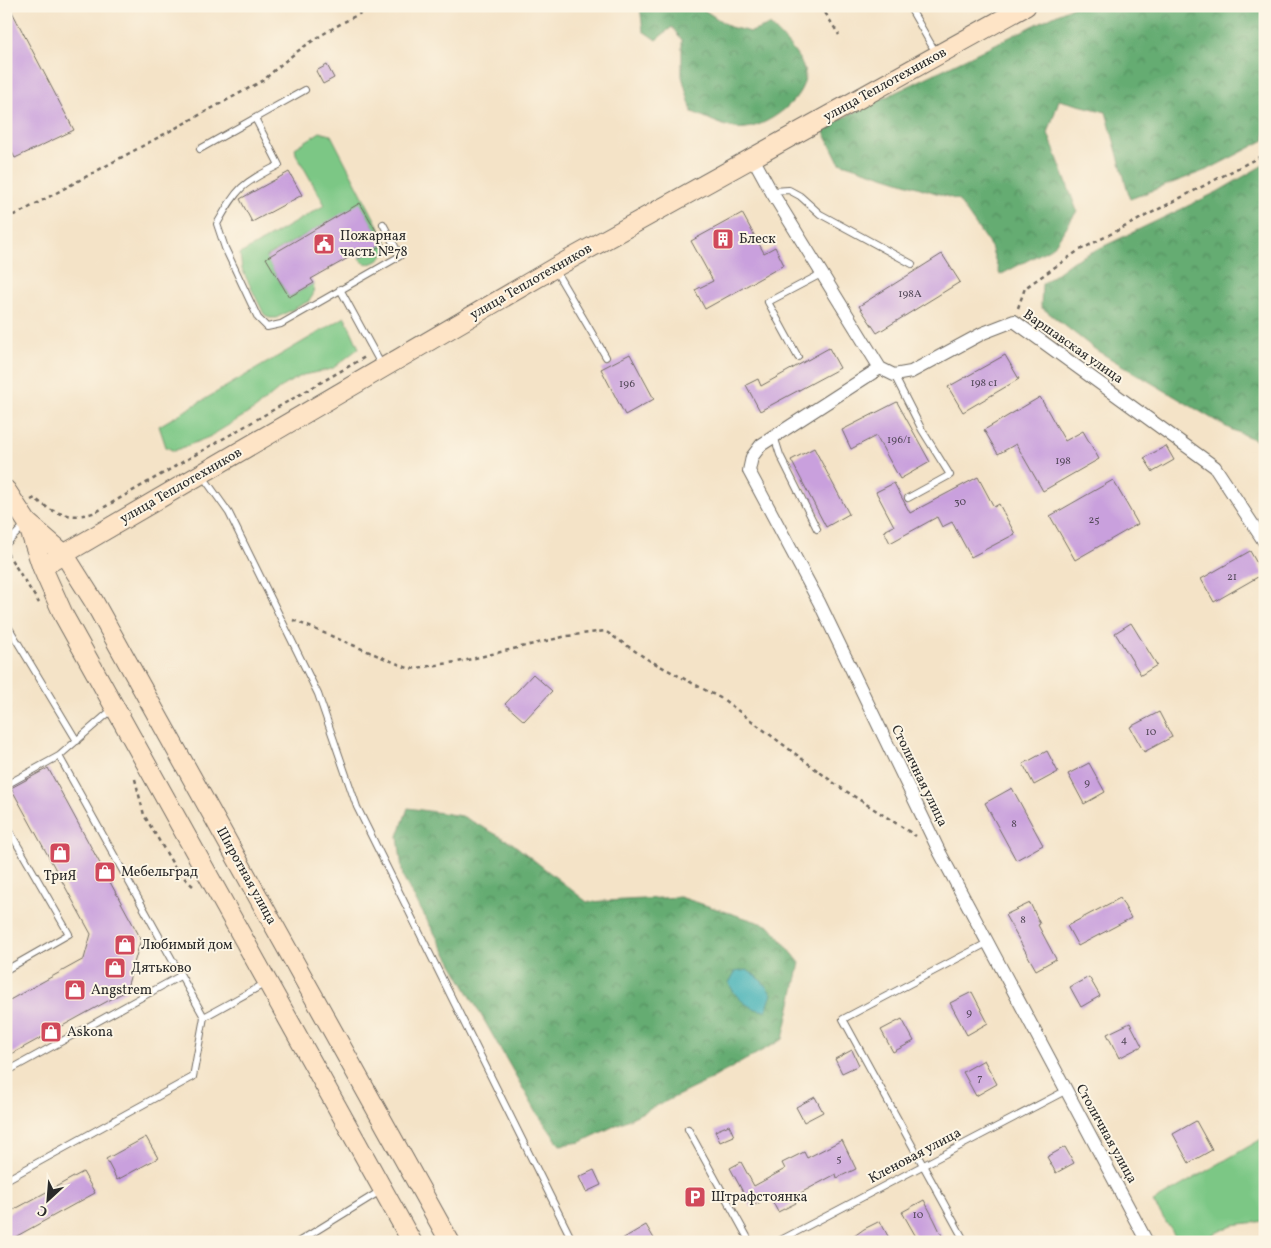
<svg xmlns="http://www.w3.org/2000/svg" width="1271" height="1248" viewBox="0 0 1271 1248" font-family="Vollkorn,serif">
<defs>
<pattern id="forest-crowns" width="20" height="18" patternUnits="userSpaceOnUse" patternTransform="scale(1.25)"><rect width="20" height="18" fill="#65ac72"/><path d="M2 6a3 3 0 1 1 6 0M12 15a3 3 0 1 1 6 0" fill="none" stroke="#538c5e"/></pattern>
</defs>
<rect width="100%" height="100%" fill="#fcf5e5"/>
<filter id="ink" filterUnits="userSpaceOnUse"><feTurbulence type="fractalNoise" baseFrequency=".02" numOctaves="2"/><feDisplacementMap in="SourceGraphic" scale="10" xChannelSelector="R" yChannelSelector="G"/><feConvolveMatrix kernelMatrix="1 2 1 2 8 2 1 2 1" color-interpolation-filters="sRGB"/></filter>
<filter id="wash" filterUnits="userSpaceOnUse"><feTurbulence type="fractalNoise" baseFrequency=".0096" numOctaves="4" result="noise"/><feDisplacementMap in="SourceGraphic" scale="20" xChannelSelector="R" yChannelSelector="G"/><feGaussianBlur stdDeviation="1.12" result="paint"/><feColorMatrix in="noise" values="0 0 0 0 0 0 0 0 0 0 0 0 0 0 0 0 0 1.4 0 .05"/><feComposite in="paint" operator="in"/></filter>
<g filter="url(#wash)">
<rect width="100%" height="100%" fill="#f4e3c7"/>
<path fill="#7cc785" stroke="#547958" d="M 320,132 L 331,135 L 387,243 C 389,257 368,272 359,258 L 384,244 L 360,204 L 266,257 L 289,297 L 314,283 L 313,295 L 309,301 L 276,318 L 269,318 L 264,314 L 242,269 L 240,254 L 325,205 L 296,154 L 295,148 Z
M 345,317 L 359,348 L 332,369 L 303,375 L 284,385 L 255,409 L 209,437 L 174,451 L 166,447 L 159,426 Z
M 1265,1137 L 1265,1221 L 1232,1225 L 1198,1242 L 1179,1242 L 1153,1202 Z"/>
<path fill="url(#forest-crowns)" stroke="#486c4e" d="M 640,6 L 698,6 L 730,27 L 751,32 L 770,25 C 781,37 803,57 805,74 C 806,101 760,133 735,128 C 721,126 706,117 692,112 L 682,76 L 682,40 L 672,27 L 656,40 L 643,31 Z
M 1074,6 L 1265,6 L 1265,140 L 1209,169 L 1130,199 L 1106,112 L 1059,100 L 1048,133 L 1077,211 L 1053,247 L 1000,275 L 991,247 L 958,200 L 839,162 L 822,128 Z
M 1265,164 L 1265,444 L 1228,428 L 1096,350 L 1041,307 L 1042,284 L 1073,261 L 1217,192 Z
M 408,808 L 462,816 L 512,843 L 587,902 L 680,897 L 770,926 L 800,963 L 783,1039 L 704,1083 L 581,1142 L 560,1145 L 537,1113 L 403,878 L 398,836 Z"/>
<path fill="#3fb0b6" stroke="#356e70" d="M 747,970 L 760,979 L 772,994 L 766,1011 C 750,1010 735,998 729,983 L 735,972 Z"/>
<g id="blocks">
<path fill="#c9a0dd" d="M 6,6 L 9,6 L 74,130 L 15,158 L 6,141 Z
M 327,65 L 334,78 L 323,84 L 316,71 Z
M 289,172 L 302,195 L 252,222 L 240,199 Z
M 360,203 L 384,244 L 359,258 L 357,253 L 311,279 L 314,283 L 289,297 L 266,258 Z
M 742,213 L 764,253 L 775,247 L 784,265 L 705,309 L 695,290 L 713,281 L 691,241 Z
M 942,254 L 960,282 L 877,333 L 859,306 Z
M 829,348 L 840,368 L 760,411 L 746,385 L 758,379 L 761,386 Z
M 630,354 L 654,399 L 625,415 L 601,369 Z
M 1005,355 L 1019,379 L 963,412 L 948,387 Z
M 1040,397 L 1065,441 L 1083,431 L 1099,459 L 1043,491 L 1016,444 L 998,454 L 984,430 Z
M 897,402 L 930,462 L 900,479 L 876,436 L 851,449 L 842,430 Z
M 1166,446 L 1174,460 L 1153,472 L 1144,458 Z
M 814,448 L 849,514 L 826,527 L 791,460 Z
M 978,477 L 994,507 L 999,504 L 1015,534 L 971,557 L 952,522 L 942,527 L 937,517 L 890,543 L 884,531 L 894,526 L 876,492 L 894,483 L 910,513 Z
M 1113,480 L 1138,524 L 1075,560 L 1050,516 Z
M 1250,551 L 1263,574 L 1214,602 L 1201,579 Z
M 1131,623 L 1157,665 L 1141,675 L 1115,633 Z
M 533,674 L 552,691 L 524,721 L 505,704 Z
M 1159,712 L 1172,737 L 1144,752 L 1130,727 Z
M 1047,751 L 1058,772 L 1034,785 L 1023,764 Z
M 1089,763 L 1105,792 L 1084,804 L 1068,774 Z
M 48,768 L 141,939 L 126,991 L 6,1057 L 6,1002 L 84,959 L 91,934 L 11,788 Z
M 1012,788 L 1043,845 L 1016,860 L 985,803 Z
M 1120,898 L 1131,918 L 1078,946 L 1067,926 Z
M 1030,903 L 1040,924 L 1038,925 L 1056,959 L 1036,970 L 1005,915 Z
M 1089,977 L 1100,996 L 1081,1007 L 1070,987 Z
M 972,992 L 988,1023 L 967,1035 L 950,1003 Z
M 902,1019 L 914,1041 L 893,1052 L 881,1030 Z
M 1130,1023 L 1142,1046 L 1119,1058 L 1107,1034 Z
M 852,1050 L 859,1065 L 842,1073 L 835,1059 Z
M 984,1060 L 997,1084 L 976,1096 L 963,1072 Z
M 815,1097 L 823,1112 L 804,1122 L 796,1107 Z
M 1196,1121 L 1212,1150 L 1189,1163 L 1173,1134 Z
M 729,1125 L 734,1136 L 720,1142 L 715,1131 Z
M 146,1137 L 158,1158 L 117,1180 L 106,1159 Z
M 842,1140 L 856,1169 L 837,1178 L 836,1174 L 793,1197 L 796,1203 L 778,1212 L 770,1197 L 751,1207 L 730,1168 L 741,1162 L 754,1186 L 785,1169 L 782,1163 L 804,1152 L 807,1158 Z
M 1065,1147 L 1074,1163 L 1056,1173 L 1047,1157 Z
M 594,1170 L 601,1185 L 586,1192 L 579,1177 Z
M 83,1172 L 95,1193 L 6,1242 L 6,1214 Z
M 924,1200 L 934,1219 L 945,1242 L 919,1242 L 902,1212 Z
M 880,1221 L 891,1242 L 846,1242 L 864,1229 Z
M 646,1225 L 656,1242 L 617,1242 Z"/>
</g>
</g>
<g filter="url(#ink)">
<use href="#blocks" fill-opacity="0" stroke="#716b62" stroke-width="1"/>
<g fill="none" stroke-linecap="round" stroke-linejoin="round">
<g stroke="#716b62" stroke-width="8">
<path id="lane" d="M 909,6 L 936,53
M 255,118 L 279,165 C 241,184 238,187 217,224 L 225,248 L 258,318 L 267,327 L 281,324 L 400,256 L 383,224
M 200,149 L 305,90
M 772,191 L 789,190 L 800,196 L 820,214 L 912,264
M 555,270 L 606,357
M 340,289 L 382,366
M 798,357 L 768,302 L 821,274
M 894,375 L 922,430 L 950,475 L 908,498
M 774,436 L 780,455 L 817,529
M 202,475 L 229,513 L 318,694 L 357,807 L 573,1242
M 6,544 L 25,525
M 6,623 L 77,741
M 114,708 L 59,756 L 204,1017 L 266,983
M 6,785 L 59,756
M 6,825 L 69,934 L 6,970
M 6,1072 L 180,976
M 688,1129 L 750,1242
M 6,1180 L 193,1077 L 204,1017
M 298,1242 L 382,1190
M 777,1242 L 1065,1091
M 965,1242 L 843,1019 L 987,943"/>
</g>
<g stroke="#716b62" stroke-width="14">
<path id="street" d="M 753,158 L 771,191 L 880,368 L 894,375 L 911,372 L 983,333 L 1014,321 L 1215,467 L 1265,543
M 880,368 L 761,445 L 752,457 L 749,471 L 819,602 L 939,851 L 1147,1242"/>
</g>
<g stroke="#716b62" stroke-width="21">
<path id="secondary" d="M 6,490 L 27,522 L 42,567 L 64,616 L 412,1242
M 28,523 L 64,554 L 93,600 L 450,1242
M 42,567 L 554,268 L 1026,6"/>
</g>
<path stroke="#716b62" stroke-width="2.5" stroke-dasharray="4 4" stroke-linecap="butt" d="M 821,6 L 839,35
M 6,218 L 21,212 L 264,80 C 299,46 330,29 374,6
M 1018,308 L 1025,288 L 1078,251 L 1265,154
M 31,500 L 35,498 C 53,515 73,520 96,512 L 365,357
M 7,553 L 39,603
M 293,620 L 410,669 L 463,661 L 567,636 L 605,631 L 647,659 L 724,700 L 838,786 L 916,836
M 135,779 L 144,815 L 177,871 L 195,888"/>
<use href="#lane" stroke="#fff" stroke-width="6"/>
<use href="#street" stroke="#fff" stroke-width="12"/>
<use href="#secondary" stroke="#fee4c6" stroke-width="19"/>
</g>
</g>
<defs>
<g id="building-square" transform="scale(1.125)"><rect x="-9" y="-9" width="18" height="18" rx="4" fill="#d1495b" stroke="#fcf5e5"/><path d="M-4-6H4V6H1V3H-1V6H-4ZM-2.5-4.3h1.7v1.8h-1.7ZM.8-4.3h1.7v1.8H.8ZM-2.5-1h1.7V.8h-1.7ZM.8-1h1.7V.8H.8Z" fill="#fff"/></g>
<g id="civic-square" transform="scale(1.125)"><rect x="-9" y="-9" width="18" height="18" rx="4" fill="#d1495b" stroke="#fcf5e5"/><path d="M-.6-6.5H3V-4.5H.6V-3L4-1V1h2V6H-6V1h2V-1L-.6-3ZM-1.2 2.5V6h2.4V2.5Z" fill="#fff"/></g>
<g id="shop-square" transform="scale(1.125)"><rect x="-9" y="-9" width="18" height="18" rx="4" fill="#d1495b" stroke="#fcf5e5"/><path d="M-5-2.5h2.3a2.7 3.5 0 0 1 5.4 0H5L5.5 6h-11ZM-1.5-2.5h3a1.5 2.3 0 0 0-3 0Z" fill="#fff"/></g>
<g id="parking-square" transform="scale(1.125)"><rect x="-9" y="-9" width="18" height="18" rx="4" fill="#d1495b" stroke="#fcf5e5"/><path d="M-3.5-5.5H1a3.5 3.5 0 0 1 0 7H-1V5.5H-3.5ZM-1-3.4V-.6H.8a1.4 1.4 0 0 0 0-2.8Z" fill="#fff"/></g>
</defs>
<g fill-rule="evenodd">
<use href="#building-square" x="723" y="239"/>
<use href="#civic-square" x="324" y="244"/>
<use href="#shop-square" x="60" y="853"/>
<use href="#shop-square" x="105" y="872"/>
<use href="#shop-square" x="125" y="945"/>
<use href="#shop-square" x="115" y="968"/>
<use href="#shop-square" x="75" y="990"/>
<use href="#shop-square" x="51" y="1032"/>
<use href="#parking-square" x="695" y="1197"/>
</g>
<g text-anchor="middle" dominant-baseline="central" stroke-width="4" stroke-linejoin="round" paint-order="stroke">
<g font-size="11" fill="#524858">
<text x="910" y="294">198А</text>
<text x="984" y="383">198 с1</text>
<text x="627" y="384">196</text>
<text x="899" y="440">196/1</text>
<text x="1063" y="461">198</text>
<text x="960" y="502">30</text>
<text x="1094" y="520">25</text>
<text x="1232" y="577">21</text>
<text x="1151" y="732">10</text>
<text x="1087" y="783">9</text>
<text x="1014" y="824">8</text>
<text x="1023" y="920">8</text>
<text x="969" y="1013">9</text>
<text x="1124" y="1040">4</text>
<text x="980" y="1078">7</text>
<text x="839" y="1159">5</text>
<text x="918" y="1215">10</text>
</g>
<g font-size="14" fill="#2b2b2b" stroke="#fcf5e5">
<text transform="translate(885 85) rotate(-29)">улица Теплотехников</text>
<text transform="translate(531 282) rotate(-30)">улица Теплотехников</text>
<text transform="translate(1073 347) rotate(35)">Варшавская улица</text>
<text transform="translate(181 486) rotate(-30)">улица Теплотехников</text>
<text transform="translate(919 776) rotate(64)">Столичная улица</text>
<text transform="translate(246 876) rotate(61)">Широтная улица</text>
<text transform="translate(1106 1134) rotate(61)">Столичная улица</text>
<text transform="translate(915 1156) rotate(-28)">Кленовая улица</text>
</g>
<g font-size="14" fill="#2b2b2b" stroke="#fcf5e5" text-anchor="start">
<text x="340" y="236">Пожарная<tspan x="340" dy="16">часть №78</tspan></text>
<text x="739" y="239">Блеск</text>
<text x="121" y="872">Мебельград</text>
<text x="60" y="876" text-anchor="middle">ТриЯ</text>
<text x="141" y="945">Любимый дом</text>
<text x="131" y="968">Дятьково</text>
<text x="91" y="990">Angstrem</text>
<text x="67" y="1032">Askona</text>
<text x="711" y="1197">Штрафстоянка</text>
</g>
</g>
<rect width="1271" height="1248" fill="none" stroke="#fcf5e5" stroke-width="25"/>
<g transform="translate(48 1200) rotate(206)" stroke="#fcf5e5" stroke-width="4" paint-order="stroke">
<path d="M0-4L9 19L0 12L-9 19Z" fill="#2b2b2b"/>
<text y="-8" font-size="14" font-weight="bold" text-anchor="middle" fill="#2b2b2b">С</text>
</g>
</svg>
